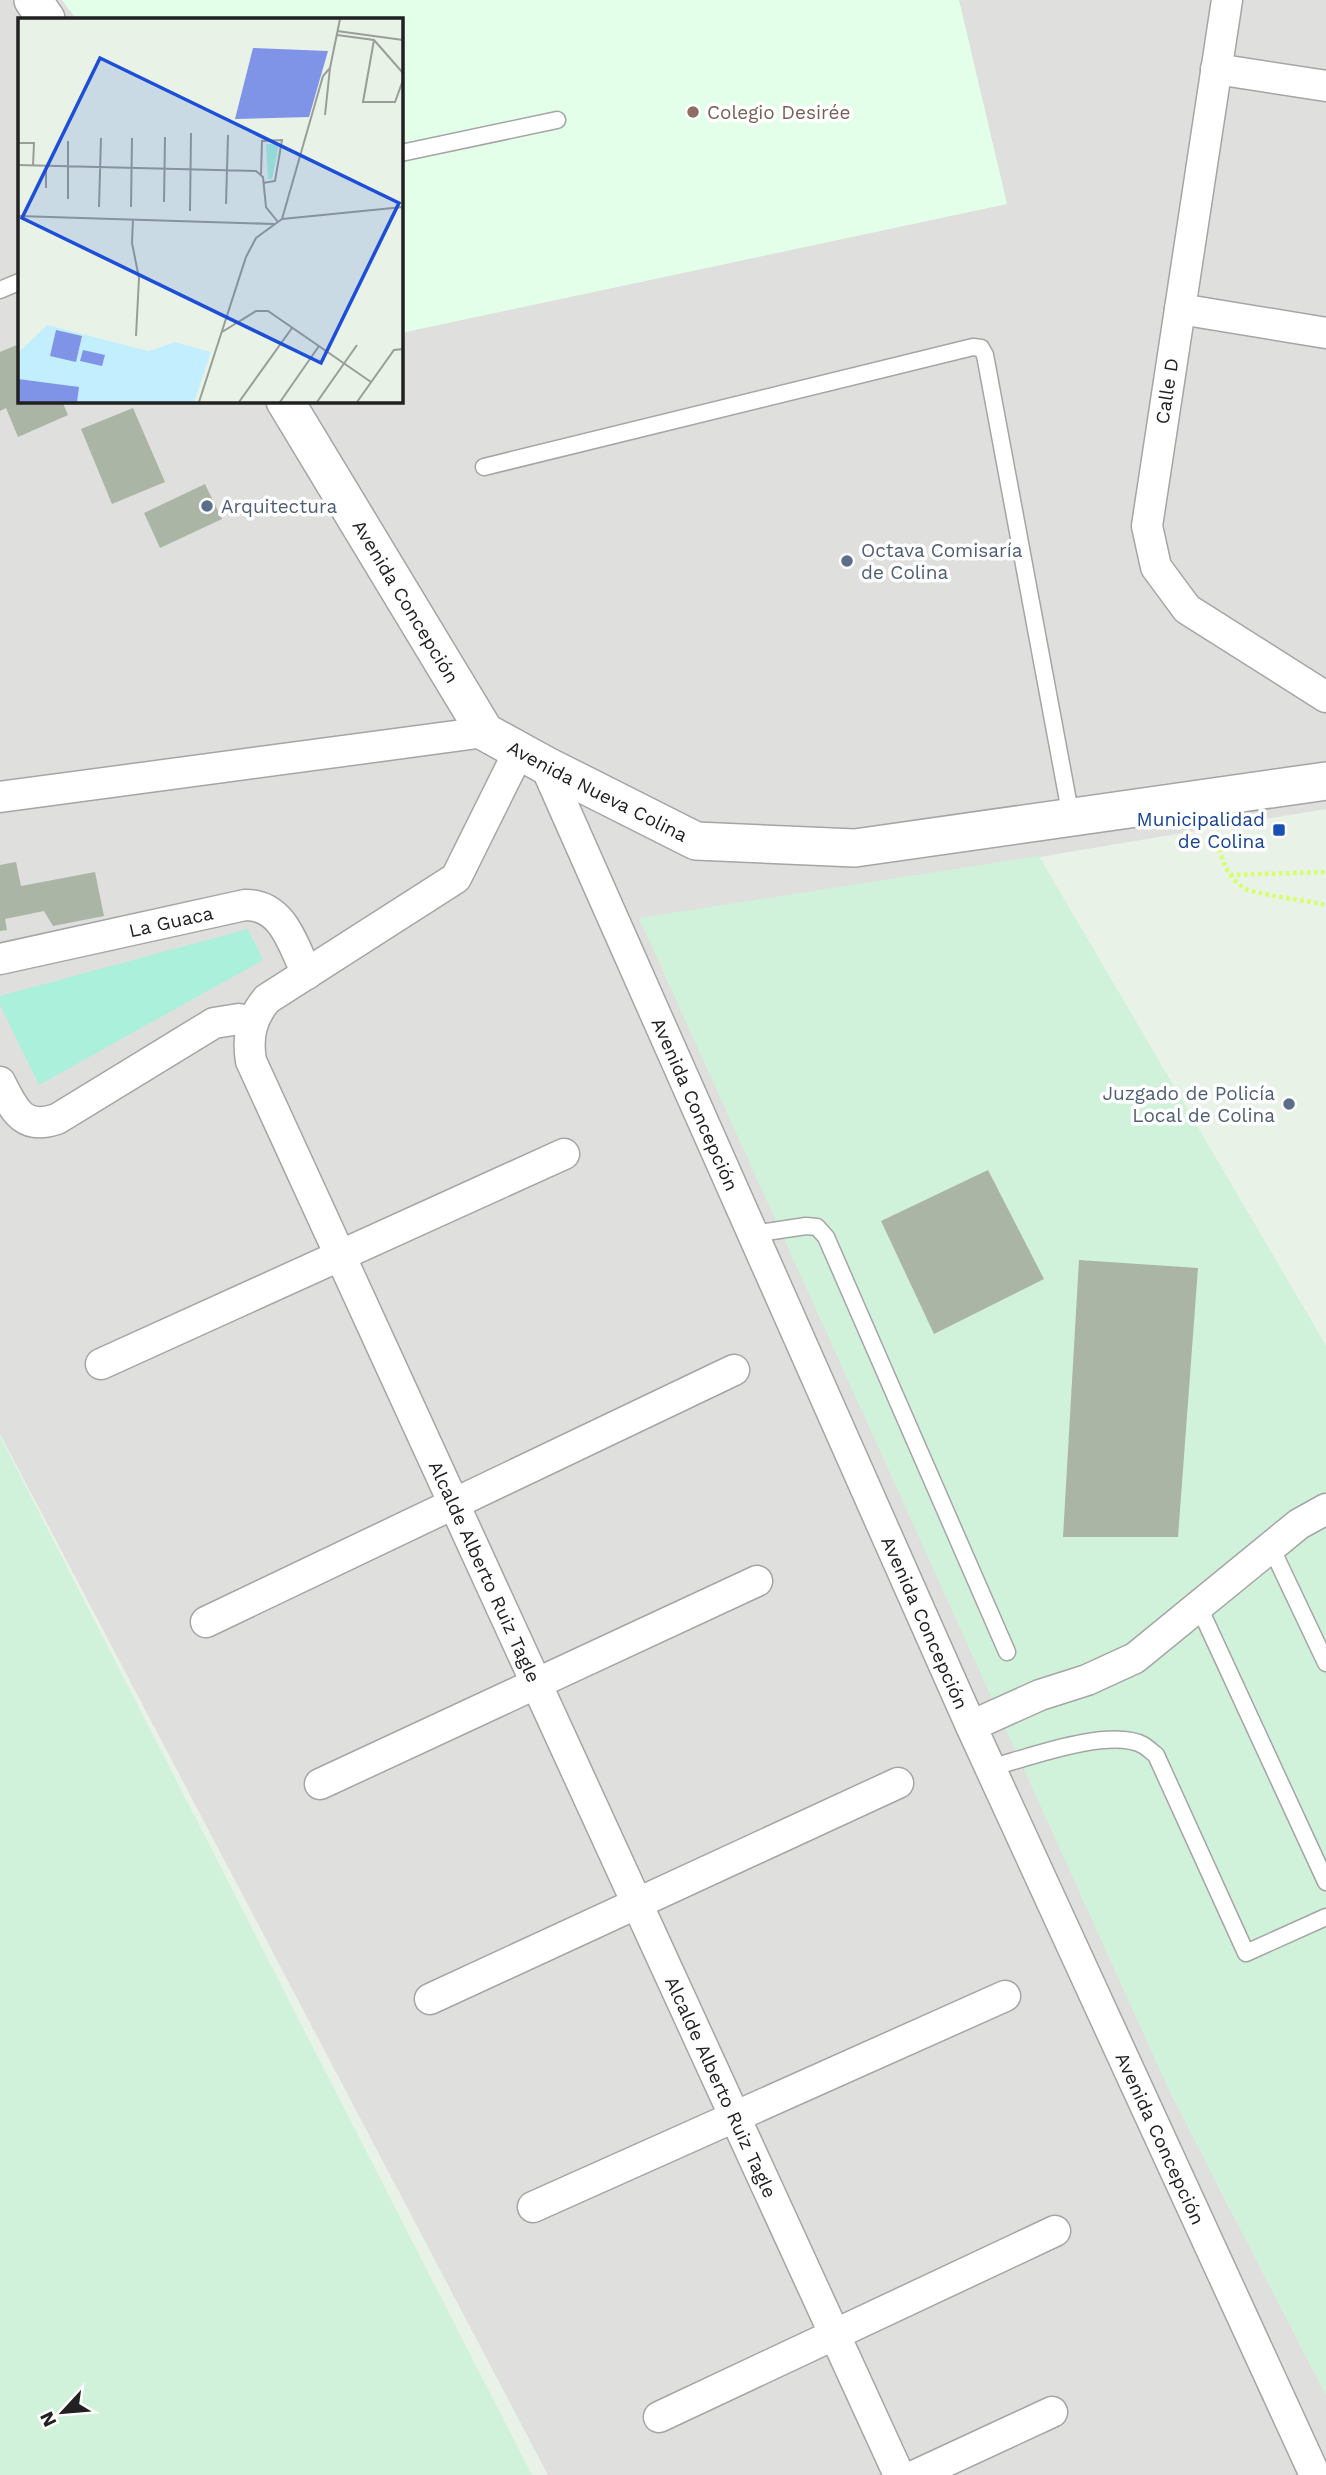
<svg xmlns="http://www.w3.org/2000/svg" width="1326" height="2475" viewBox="0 0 1326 2475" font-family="'Work Sans',sans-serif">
<rect width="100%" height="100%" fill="#e9f2e7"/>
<path fill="#dfdfde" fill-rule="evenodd" d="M 0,0 L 1326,0 L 1326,809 L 1039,857 L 1326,1346 L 1169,2090 L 1326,2395 L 1326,2475 L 548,2475 L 0,1434 ZM 19,19 L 401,19 L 401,401 L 19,401 Z"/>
<path fill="#e3ffe9" d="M 62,0 L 959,0 L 1007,204 L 401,333 L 401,19 L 76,19 Z"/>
<path fill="#d1f2da" d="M 1039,856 L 1326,1346 L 1326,2395 L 1169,2090 L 639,918 Z
M 0,1436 L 532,2475 L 0,2475 Z"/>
<path fill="#aaf0da" d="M 248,929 L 263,960 L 39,1085 L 0,1005 L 0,996 Z"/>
<path fill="#abb5a6" d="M 19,344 L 19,401 L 62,401 L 68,415 L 18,437 L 6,408 L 0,411 L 0,352 Z
M 133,408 L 165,482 L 112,504 L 81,429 Z
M 205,484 L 222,519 L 160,548 L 144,513 Z
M 16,862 L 21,886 L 95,872 L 104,916 L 53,926 L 44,911 L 5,919 L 7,930 L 0,931 L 0,865 Z
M 988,1170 L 1044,1279 L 934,1334 L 881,1221 Z
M 1079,1260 L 1198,1268 L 1178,1537 L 1063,1537 Z"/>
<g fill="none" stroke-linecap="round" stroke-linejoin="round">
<g stroke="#a5a5a5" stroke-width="19">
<path id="service" d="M 401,153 L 557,120
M 0,290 L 19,282
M 484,467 L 973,347 L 981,348 L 985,355 L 1071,817
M 753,1234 L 806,1226 L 817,1227 L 826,1237 L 1007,1652
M 1271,1547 L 1326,1663
M 1199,1607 L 1326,1882
M 990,1768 C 1027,1758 1109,1727 1143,1745 C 1148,1748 1152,1752 1156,1755 L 1246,1953 L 1326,1917"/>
</g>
<g stroke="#a5a5a5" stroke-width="33">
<g id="minor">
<path d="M 1227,0 L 1147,526 L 1156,567 L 1187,609 L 1326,697"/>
<path d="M 1216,69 L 1326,86"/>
<path d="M 1180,309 L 1326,333"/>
<path id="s1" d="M 519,751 L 456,878 L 267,999 C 251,1018 247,1037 251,1061 L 899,2475"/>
<path id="s2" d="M 545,765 L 971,1726 L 1315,2475"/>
<path d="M 0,797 L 485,732"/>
<path id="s3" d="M 0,959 L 245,905 C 283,904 293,945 307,974"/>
<path d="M 0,1082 C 14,1109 22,1131 57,1119 L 214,1023 L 239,1019 L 252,1022"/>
<path d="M 101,1364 L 564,1154"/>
<path d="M 206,1622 L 734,1370"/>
<path d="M 971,1726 L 1040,1695 L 1087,1680 L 1135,1658 L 1299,1524 L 1326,1509"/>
<path d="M 320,1784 L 757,1581"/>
<path d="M 430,1999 L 898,1783"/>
<path d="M 533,2207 L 1005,1996"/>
<path d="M 659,2417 L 1055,2231"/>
<path d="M 916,2475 L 1052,2412"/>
</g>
</g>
<g stroke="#a5a5a5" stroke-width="40">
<g id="tertiary">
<path d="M 33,0 L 46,19"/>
<path id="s4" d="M 285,401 L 485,732 L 545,765 L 696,841 L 855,848 L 1326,781"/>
</g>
</g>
<path stroke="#d4ff6b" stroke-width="4.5" stroke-dasharray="3.5 3.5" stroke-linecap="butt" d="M 1217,835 C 1220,855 1225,876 1244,888 C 1253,894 1310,901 1326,905
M 1230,875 L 1326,872"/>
<use href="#service" stroke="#fff" stroke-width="16"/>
<use href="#minor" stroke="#fff" stroke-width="30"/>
<use href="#tertiary" stroke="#fff" stroke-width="37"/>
</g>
<circle fill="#8d6e63" stroke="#fff" stroke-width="2.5" cx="693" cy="112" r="7"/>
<g fill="#5c6f8a" stroke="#fff" stroke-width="2.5">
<circle cx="207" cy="506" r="7"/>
<circle cx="847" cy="561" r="7"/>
<circle cx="1289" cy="1104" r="7"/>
</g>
<rect fill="#1a4fb4" stroke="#fff" stroke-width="2.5" x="1272" y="823" width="14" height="14" rx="3.5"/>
<g text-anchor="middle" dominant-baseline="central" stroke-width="7" stroke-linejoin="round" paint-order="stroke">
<g font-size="19" fill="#785e54" stroke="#fff" text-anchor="start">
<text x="707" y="112">Colegio Desirée</text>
</g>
<g font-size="19" fill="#212121" stroke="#fff">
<text transform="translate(1167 391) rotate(-81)">Calle D</text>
<text stroke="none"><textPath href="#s4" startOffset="234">Avenida Concepción</textPath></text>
<text stroke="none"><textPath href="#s4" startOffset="514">Avenida Nueva Colina</textPath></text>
<text stroke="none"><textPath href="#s3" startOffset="175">La Guaca</textPath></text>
<text stroke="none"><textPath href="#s2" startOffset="371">Avenida Concepción</textPath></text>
<text stroke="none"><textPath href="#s1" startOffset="994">Alcalde Alberto Ruiz Tagle</textPath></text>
<text stroke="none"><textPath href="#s2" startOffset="938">Avenida Concepción</textPath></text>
<text stroke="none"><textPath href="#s1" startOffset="1561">Alcalde Alberto Ruiz Tagle</textPath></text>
<text stroke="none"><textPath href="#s2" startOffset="1505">Avenida Concepción</textPath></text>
</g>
<g font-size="19" fill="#4e5e75" stroke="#fff" text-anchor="start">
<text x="221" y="506">Arquitectura</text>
<text x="861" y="550">Octava Comisaría<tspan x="861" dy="22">de Colina</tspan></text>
<text x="1275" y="1093" text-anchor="end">Juzgado de Policía<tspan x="1275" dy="22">Local de Colina</tspan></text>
</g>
<g font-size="19" fill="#164399" stroke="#fff" text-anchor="end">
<text x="1265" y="819">Municipalidad<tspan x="1265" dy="22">de Colina</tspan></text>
</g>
</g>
<g transform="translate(18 18)">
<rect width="385" height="385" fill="#e9f2e7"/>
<path d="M 248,126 L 261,126 L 254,161 L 250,161 Z" fill="#aaf0da"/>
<path d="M 29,307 L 131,333 L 157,324 L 193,334 L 176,384 L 0,384 L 0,335 Z" fill="#c2eefe"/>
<path d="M 235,30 L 310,33 L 291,99 L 217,101 ZM 38,312 L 64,318 L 58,344 L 32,338 ZM 65,332 L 87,337 L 84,348 L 62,343 ZM 0,361 L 61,369 L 59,384 L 0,384 Z" fill="#7f94e7"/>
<path fill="none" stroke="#999e98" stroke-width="2" d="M 319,13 L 385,22M 319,17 L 356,22 L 385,55M 356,22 L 345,84 L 377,84 L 385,62M 307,97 L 312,50M 0,125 L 16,125 L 15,148M 0,147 L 238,153 L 245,159 L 248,189 L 260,204M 243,156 L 244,123 L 264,122 L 257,163 L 245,165M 28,170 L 28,148M 50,181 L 50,123M 146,184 L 147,119M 208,186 L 210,117M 81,189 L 83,120M 113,189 L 114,120M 172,193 L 173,115M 0,198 L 256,206M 115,201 L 114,225 L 121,260 L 118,318M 264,201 L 385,189M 204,314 L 238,293 L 250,293 L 353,364M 181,384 L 228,239 L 238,220 L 264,201 L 305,58 L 312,50 L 322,1M 221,384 L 274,310M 262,384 L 301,328M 299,384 L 339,327M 339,384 L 376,332 L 385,331"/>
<path fill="#1d4ed8" fill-opacity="0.15" stroke="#1d4ed8" stroke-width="3.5" d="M 82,40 L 381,185 L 303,345 L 4,200 Z"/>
<rect width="385" height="385" fill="none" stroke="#212121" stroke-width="3.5"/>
</g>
<g transform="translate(63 2412) rotate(244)" stroke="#ffffff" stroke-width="5" paint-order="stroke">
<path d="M0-5L12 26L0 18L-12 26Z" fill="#212121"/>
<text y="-10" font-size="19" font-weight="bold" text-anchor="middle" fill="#212121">N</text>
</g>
</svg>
